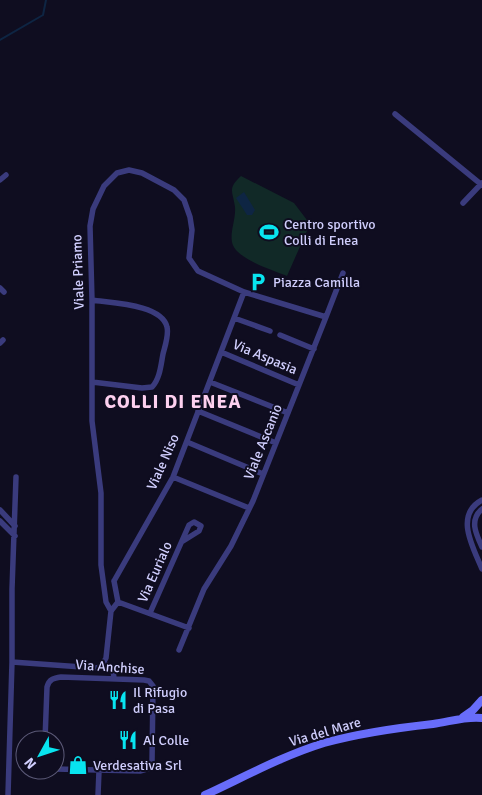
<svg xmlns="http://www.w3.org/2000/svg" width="482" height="795" viewBox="0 0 482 795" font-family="Signika,sans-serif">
<rect width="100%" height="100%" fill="#0f0d20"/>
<path fill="#112927" d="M 241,176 L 294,203 L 310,224 L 287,276 C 273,270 235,259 232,242 C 230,231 236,219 235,207 C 233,191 227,189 241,176 Z"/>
<path fill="#0e2543" d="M 244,192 L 255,210 L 252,215 L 247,215 L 236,198 Z"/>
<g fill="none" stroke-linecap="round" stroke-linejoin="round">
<path stroke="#0e2543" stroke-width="2" d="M 0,40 L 43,15 L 46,0"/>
<path stroke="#3a3b7d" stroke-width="5.5" d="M 395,114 L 482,185
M 0,180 L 6,175
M 463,203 L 482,183
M 0,288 L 4,292
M 326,317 L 343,273
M 234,318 L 270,331
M 280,335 L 314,349
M 0,343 L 3,340
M 221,352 L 299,385
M 92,382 L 142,388 L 152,387 C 160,379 161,364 163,354 C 165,346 169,335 167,327 C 162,304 110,303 92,300
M 210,382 L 288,413
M 198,411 L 276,443
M 187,442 L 263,474
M 173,477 L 249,508
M 482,500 C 454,515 473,547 482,569
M 482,509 C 469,520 476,534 482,547
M 0,510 L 15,526
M 0,521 L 15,536
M 114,581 L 173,477 L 244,292
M 118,602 L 189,628
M 111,611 L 106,602 L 101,565 L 101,493 L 92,421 L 92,300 L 90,226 L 93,209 L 104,186 L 117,173 L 129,170 L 142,173 L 174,190 L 184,200 L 190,217 L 192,230 L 189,258 L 198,271 L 244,292 L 326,317 L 253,501 L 231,546 L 204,589 L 179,650
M 111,611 L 118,602 L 114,581
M 150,613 L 189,525 L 194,522 L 201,526 L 199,531 L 183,541
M 12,662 L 96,668 L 101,667 L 106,658 L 111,611
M 104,664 L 113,668 L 114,679
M 45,740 L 47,687 C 49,679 54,678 61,677 L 144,680 L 149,681 L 153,686 L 152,763 L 150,768 L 140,771 L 55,769
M 8,795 L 12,662 L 12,589 L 16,477
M 98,795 L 99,771"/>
<path stroke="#686dfa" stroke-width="8" d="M 463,717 L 473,710 L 482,700
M 205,795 C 244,777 282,756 324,743 C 360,733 396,728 433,724 C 449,722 465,716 482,718"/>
</g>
<defs>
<g id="stadium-bare" transform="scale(1.5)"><path d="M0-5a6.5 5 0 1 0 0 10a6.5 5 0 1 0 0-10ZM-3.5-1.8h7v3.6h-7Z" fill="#08e4ef" stroke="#0f0d20" stroke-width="2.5" paint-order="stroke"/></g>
<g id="parking-bare" transform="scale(1.5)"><path d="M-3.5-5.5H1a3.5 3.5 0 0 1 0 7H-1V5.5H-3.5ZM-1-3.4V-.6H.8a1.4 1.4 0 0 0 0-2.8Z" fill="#08e4ef" stroke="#0f0d20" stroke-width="2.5" paint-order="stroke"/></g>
<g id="restaurant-bare" transform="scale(1.5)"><path d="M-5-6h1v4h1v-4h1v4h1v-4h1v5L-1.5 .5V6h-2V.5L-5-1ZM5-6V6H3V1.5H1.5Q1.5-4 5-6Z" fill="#08e4ef" stroke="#0f0d20" stroke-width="2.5" paint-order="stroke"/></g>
<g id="shop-bare" transform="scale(1.5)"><path d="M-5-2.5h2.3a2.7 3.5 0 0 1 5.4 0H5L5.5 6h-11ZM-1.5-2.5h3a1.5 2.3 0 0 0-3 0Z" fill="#08e4ef" stroke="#0f0d20" stroke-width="2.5" paint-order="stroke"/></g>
</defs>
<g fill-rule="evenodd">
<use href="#stadium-bare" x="269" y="232"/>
<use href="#parking-bare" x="258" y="282"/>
<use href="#restaurant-bare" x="118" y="700"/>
<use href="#restaurant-bare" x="128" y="740"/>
<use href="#shop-bare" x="78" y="765"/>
</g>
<g text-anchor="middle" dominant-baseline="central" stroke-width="4" stroke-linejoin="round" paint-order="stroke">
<g font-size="14" fill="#d0cefd" stroke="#0f0d20" text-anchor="start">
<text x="284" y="224">Centro sportivo<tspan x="284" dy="16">Colli di Enea</tspan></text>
<text x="273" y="282">Piazza Camilla</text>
<text x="133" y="692">Il Rifugio<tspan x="133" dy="16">di Pasa</tspan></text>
<text x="143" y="740">Al Colle</text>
<text x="93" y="765">Verdesativa Srl</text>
</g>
<g font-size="14" fill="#d0cefd" stroke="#0f0d20">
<text transform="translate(78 272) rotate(-92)">Viale Priamo</text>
<text transform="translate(265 357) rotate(23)">Via Aspasia</text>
<text transform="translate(263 442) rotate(-68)">Viale Ascanio</text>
<text transform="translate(163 462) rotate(-66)">Viale Niso</text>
<text transform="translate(155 572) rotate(-66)">Via Eurialo</text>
<text transform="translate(110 667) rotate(4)">Via Anchise</text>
<text transform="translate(325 732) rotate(-16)">Via del Mare</text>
</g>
<g font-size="19" font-weight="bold" letter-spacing="1" fill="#fdd0ef" stroke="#0f0d20">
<text x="173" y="402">COLLI DI ENEA</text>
</g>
</g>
<g transform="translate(40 755) rotate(230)"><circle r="24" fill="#0f0d20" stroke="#5c5a78"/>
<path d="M0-4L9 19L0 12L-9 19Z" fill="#08e4ef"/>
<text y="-8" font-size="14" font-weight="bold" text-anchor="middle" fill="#d0cefd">N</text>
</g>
</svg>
